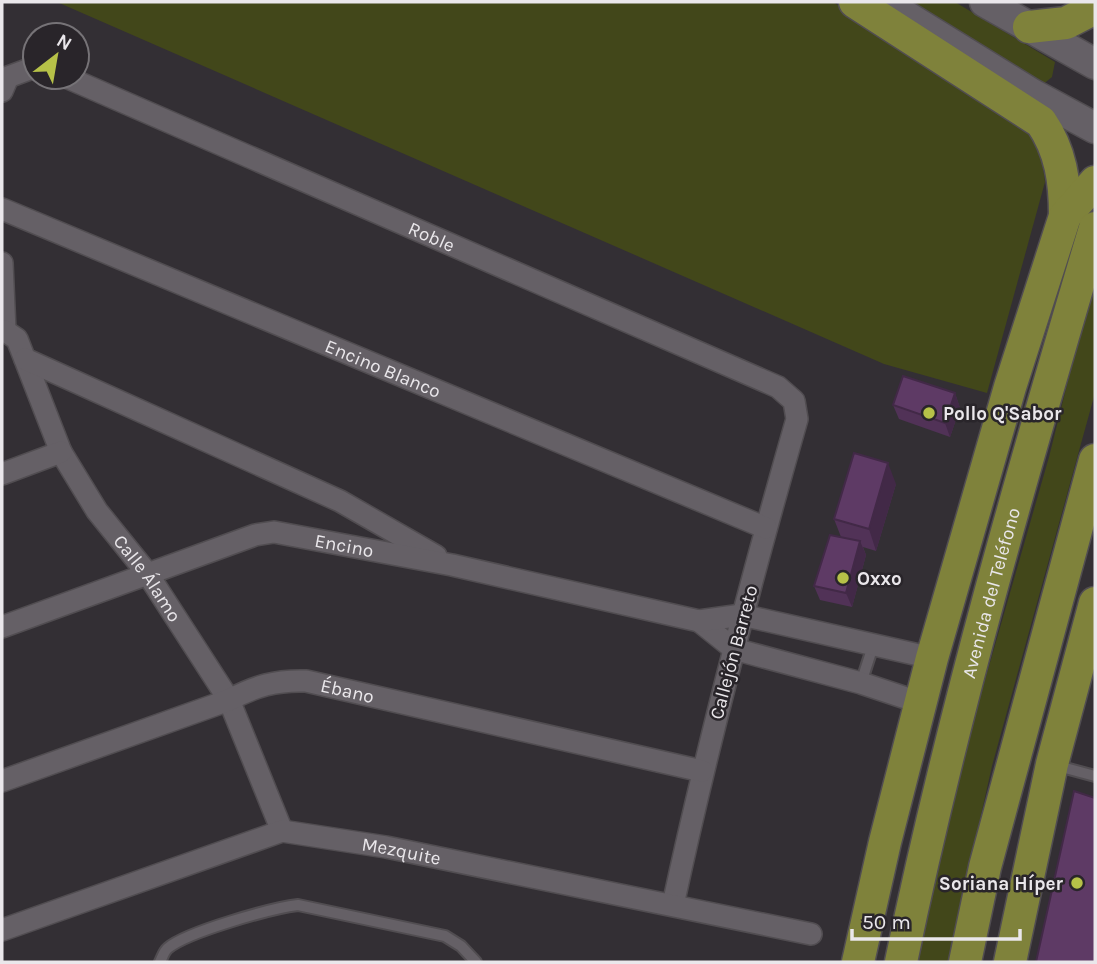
<svg xmlns="http://www.w3.org/2000/svg" width="1097" height="964" font-family="Karla,sans-serif">
	<rect width="100%" height="100%" fill="#332f34"/>
	<g fill="#42471a">
		<polygon points="57,2 833,2 1038,133 1045,182 987,393 884,364"/>
		<polygon points="906,2 955,2 1055,62 1052,77 1041,86"/>
		<polygon points="1095,272 1095,393 992,766 948,962 913,962 958,774 1049,457"/>
	</g>
	<g fill="none" stroke-linecap="round" stroke-linejoin="round">
		<defs>
			<g id="lane">
				<polyline points="861,683 873,646"/>
				<polyline points="1054,765 1095,776"/>
				<path d="M160 962C162 958 164 951 168 948 187 932 272 908 298 905L445 936 461 946 476 962"/>
			</g>
			<g id="street">
				<path id="s1" d="M66 77 778 387 794 401 797 419C751 580 708 742 673 905"/>
				<polyline points="2,91 8,77 35,67"/>
				<path id="s2" d="M2 209 766 528"/>
				<polyline points="2,263 5,331"/>
				<path id="s3" d="M5 331 17 339 61 452 97 511 147 573 229 700 282 831"/>
				<polyline points="25,359 340,501 436,556"/>
				<polyline points="2,474 61,452"/>
				<polyline points="699,621 734,649 861,683 921,703"/>
				<path id="s4" d="M2 627 255 535 274 532 452 565 699 621 742 615 932 658"/>
				<path id="s5" d="M2 781 229 700C256 686 275 680 306 681L702 771"/>
				<path id="s6" d="M2 930 282 831 386 847 811 934"/>
			</g>
			<g id="secondary">
				<polyline points="883,2 1032,94 1095,128"/>
				<polyline points="985,2 1095,64"/>
			</g>
			<g id="primary">
				<path d="M855 2 1041 122C1061 151 1065 182 1065 216"/>
				<polyline points="1029,27 1066,23 1095,8"/>
				<polyline points="858,962 885,842 932,658 1010,387 1065,216 1095,182"/>
				<path id="s7" d="M901 962C952 715 1023 470 1095 228"/>
				<polyline points="965,962 985,867 1095,460"/>
				<polyline points="1010,962 1052,764 1095,603"/>
			</g>
		</defs>
		<use href="#lane" stroke="#514d51" stroke-width="14"/>
		<use href="#street" stroke="#514d51" stroke-width="24"/>
		<use href="#secondary" stroke="#514d51" stroke-width="33"/>
		<use href="#primary" stroke="#514d51" stroke-width="35"/>
		<use href="#lane" stroke="#656066" stroke-width="10"/>
		<use href="#street" stroke="#656066" stroke-width="21"/>
		<use href="#secondary" stroke="#656066" stroke-width="30"/>
		<use href="#primary" stroke="#7f823b" stroke-width="32"/>
	</g>
	<g fill="#513257">
		<polygon points="955,393 960,408 950,437 899,419 893,405"/>
		<polygon points="896,484 876,551 863,547 866,555 852,607 820,600 814,586 841,537 834,519"/>
	</g>
	<g fill="#422947">
		<polygon points="955,393 960,408 950,437 945,423"/>
		<polygon points="888,463 896,484 876,551 869,529"/>
		<polygon points="860,541 866,555 852,607 846,593"/>
	</g>
	<g fill="#5e3a65" stroke="#422947" stroke-width="2">
		<polygon points="903,376 955,393 945,423 893,405"/>
		<polygon points="854,453 888,463 869,529 834,519"/>
		<polygon points="830,535 860,541 846,593 814,586"/>
		<polygon points="1074,791 1095,798 1095,962 1036,962"/>
	</g>
	<g fill="#b6c148" stroke="#29252a" stroke-width="2.5">
		<circle cx="929" cy="413" r="7"/>
		<circle cx="843" cy="578" r="7"/>
		<circle cx="1077" cy="883" r="7"/>
	</g>
	<g text-anchor="middle" stroke-width="5" stroke-linejoin="round" paint-order="stroke">
		<g font-size="19" fill="#eae7eb" stroke="#29252a">
			<text dy="7" stroke="none"><textPath href="#s1" startOffset="399">Roble</textPath></text>
			<text dy="7" stroke="none"><textPath href="#s2" startOffset="413">Encino Blanco</textPath></text>
			<text dy="7" stroke="none"><textPath href="#s4" startOffset="360">Encino</textPath></text>
			<text dy="7" stroke="none"><textPath href="#s3" startOffset="289">Calle Álamo</textPath></text>
			<text dy="7" stroke="none"><textPath href="#s7" startOffset="380">Avenida del Teléfono</textPath></text>
			<text transform="translate(733 652) rotate(-75)" y="7">Callejón Barreto</text>
			<text dy="7" stroke="none"><textPath href="#s5" startOffset="364">Ébano</textPath></text>
			<text dy="7" stroke="none"><textPath href="#s6" startOffset="418">Mezquite</textPath></text>
		</g>
		<g font-size="19" font-weight="bold" fill="#eae7eb" stroke="#29252a" text-anchor="start">
			<text x="943" y="420">Pollo Q'Sabor</text>
			<text x="857" y="585">Oxxo</text>
			<text x="1063" y="890" text-anchor="end">Soriana Híper</text>
		</g>
	</g>
	<rect width="1097" height="964" fill="none" stroke="#eae7eb" stroke-width="7"/>
	<g transform="translate(56 56) rotate(31)"><circle r="33" fill="#29252a" stroke="#767377" stroke-width="2"/>
	<path d="M0-5L12 26L0 18L-12 26Z" fill="#b6c148"/>
	<text y="-10" font-size="19" font-weight="bold" text-anchor="middle" fill="#eae7eb">N</text>
	</g>
	<path d="M852 929v10h168v-10" fill="none" stroke="#eae7eb" stroke-width="3.5"/>
	<text x="862" y="929" font-size="21" fill="#eae7eb" stroke="#29252a" stroke-width="5" paint-order="stroke">50 m</text>
</svg>
